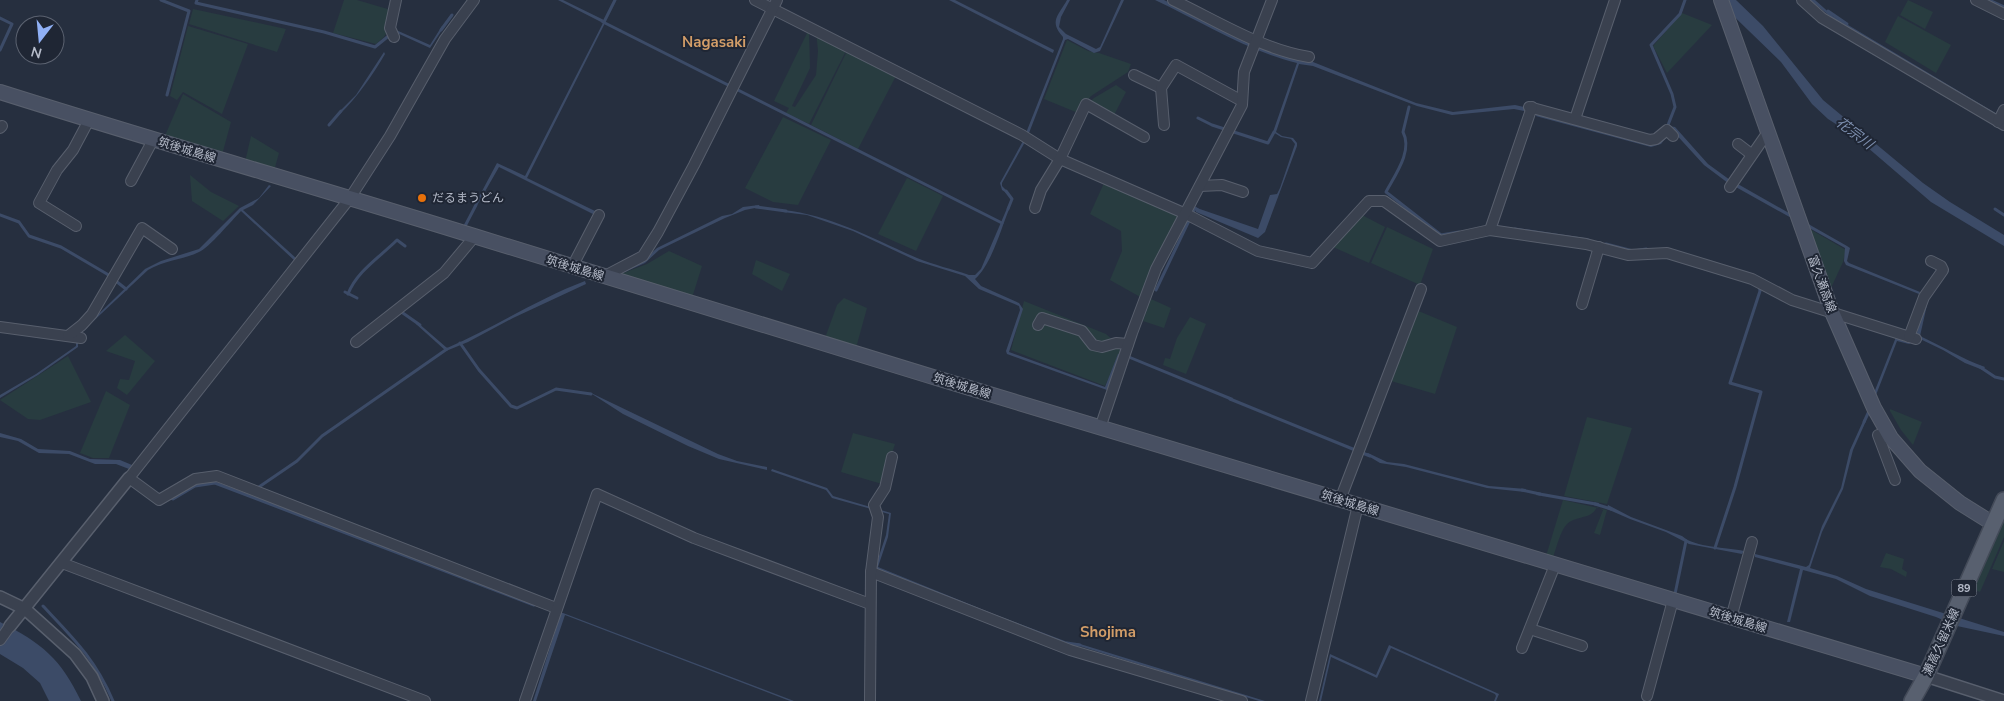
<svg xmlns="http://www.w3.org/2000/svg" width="2004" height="701" font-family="'Nunito Sans','Noto Sans JP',sans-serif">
	<rect width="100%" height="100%" fill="#262f3f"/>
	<g fill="#283c40">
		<polygon points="344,0 357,0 391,10 387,32 384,37 376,44 333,33"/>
		<polygon points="1908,0 1933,12 1925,29 1900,15"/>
		<polygon points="193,9 286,29 277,52 189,24"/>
		<polygon points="1682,13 1712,25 1667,73 1653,46"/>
		<polygon points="1898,16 1951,45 1936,73 1885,42"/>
		<polygon points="188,26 248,44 222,114 183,92 177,100 170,96"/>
		<polygon points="809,29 810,68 792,106 795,107 816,75 818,51 816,32 847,49 809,124 786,113 789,108 774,101"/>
		<polygon points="1067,40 1088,51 1099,53 1131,64 1128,72 1091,96 1078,113 1044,99"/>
		<polygon points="848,49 897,74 858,149 811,125"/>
		<polygon points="1116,85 1126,92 1113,117 1089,103 1094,98"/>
		<polygon points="183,94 231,122 222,155 164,138"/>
		<polygon points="783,117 831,140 798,205 773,202 745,188"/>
		<polygon points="251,136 279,153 274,171 245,162"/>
		<polygon points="190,175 211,192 239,206 223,221 192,201"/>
		<polygon points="907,178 943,196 916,251 878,234"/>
		<polygon points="1104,183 1180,217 1142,298 1110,280 1122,251 1121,231 1090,214"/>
		<polygon points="1362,215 1385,227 1369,263 1333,247"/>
		<polygon points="1387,227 1433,249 1420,285 1371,263"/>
		<polygon points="1808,228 1846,250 1843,262 1831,288"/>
		<polygon points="669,251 702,266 692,298 618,275 647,264"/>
		<polygon points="756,260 790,274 782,291 752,274"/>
		<polygon points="844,298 867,308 856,348 825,338 837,305"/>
		<polygon points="1151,299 1171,308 1164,328 1143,321"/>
		<polygon points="1024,301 1106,334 1122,348 1105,386 1011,350"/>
		<polygon points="1416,310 1457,327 1435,394 1391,381"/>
		<polygon points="1190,317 1206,324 1186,374 1163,365 1165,358 1170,359 1177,338"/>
		<polygon points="125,335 155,361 127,395 117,388 120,379 129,380 135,361 106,351"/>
		<polygon points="68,356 91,402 40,420 28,419 0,400"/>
		<polygon points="106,391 130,405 109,458 93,458 80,453"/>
		<polygon points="1890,409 1922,422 1913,445 1901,430 1890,411"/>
		<polygon points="1587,417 1632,428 1607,504 1564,496"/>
		<polygon points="853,433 895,444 882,484 841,472"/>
		<path d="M1563 500 1607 510 1600 535 1594 533 1603 510 1597 507C1591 520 1577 515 1567 524 1560 531 1557 547 1553 557L1546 556Z"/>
		<polygon points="2004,522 2004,537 1980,592 1972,589"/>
		<polygon points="2004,541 2004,572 1992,569"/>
		<polygon points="1886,553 1904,559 1902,569 1907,572 1906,577 1891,569 1880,567"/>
	</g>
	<g fill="#3c4b67">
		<polygon points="558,0 563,0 606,21 527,178 595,211 593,214 499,167 475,209 473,208 497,163 525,176 603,23"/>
		<polygon points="949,0 955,0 1054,50 1053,53"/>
		<path d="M1067 0H1070L1061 17 1059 27 1066 34 1096 49 1100 47 1121 0H1124L1100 51 1094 53 1068 39 1065 40 1029 133H1026L1063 39V37C1049 21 1058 16 1067 0Z"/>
		<path d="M1155 0H1164L1251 43 1299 60H1308L1416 103 1453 112 1515 105 1524 107V111L1514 109 1452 115 1417 106 1313 66 1299 64 1276 132 1282 136 1293 138 1297 143V146L1265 232 1258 238 1196 212 1194 207 1258 229 1270 195 1277 194 1280 188 1295 144 1291 139 1281 137 1273 132 1297 63C1247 51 1202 22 1155 0Z"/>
		<polygon points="1717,0 1736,0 1763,26 1823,100 1923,183 1950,202 2004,235 2004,246 1931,202 1853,135 1828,119 1812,104 1781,62"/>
		<polygon points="1810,0 1815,0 1833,16 1997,114 1996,116 1831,17"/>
		<polygon points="442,26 444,27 430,48 395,32 396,30 430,45"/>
		<path d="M384 52 385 54C372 76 358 96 340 114L338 113 356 95Z"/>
		<polygon points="1537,112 1662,139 1669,126 1675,127 1708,164 1730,180 1728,183 1704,165 1672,130 1661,144 1651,147 1543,118 1536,116"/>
		<polygon points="1023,141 1025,142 1002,183 1002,186 1009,193 1008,194 1002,190 1000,183"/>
		<polygon points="1736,183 1847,246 1850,248 1847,261 1849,263 1920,292 1919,294 1846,265 1844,261 1845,248 1734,186"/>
		<path d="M269 185 271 186 253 205 243 210 297 259 295 261 241 211C232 220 209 248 199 252 183 260 165 260 148 270L86 328 79 333 145 269 161 261 199 249 240 208 259 198Z"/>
		<polygon points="759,205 760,207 745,210 725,218 659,250 645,263 618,275 616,273 642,262 657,248 722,216 732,214 743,207"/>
		<path d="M1008 206 1010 207C1001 228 992 264 975 279L981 286 1019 303 1023 309 1009 352 1105 387 1118 354H1120L1107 390 1007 354 1006 351 1020 310 1019 306 979 289 965 276 917 261 853 231 807 215 783 212V210C831 215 873 239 917 258 934 265 952 269 969 275H975L981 269Z"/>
		<path d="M585 281 586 284 513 318 468 342 446 351 416 324 417 322 447 348C494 328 537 299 585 281Z"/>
		<path d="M1929 296 1920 336C1942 346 1962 359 1985 367L1983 370 1965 363 1943 350 1916 337 1925 298Z"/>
		<polygon points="1896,337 1909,340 1911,343 1909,344 1897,341 1876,395 1870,403"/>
		<polygon points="76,340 78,341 78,347 38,375 0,398 0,395 36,374 76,346"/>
		<polygon points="1130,356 1233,398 1232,401 1130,359"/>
		<polygon points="589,392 718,454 737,461 767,467 767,470 719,459 688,446 623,414"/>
		<polygon points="1864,419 1866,421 1853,450 1843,489 1822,532 1810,568 1837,576 1866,589 2004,632 2004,636 1957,626 1936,617 1870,596 1836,579 1803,570 1790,622 1787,622 1800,569 1755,557 1755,554 1806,567 1809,565 1822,526 1841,488 1850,450"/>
		<polygon points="0,433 21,439 38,449 70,451 90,459 120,460 132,465 129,469 116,464 95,464 69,454 39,453 18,441 0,437"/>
		<polygon points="1368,453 1387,462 1404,464 1489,486 1526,489 1525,492 1487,488 1406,467 1380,463 1365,454"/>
		<polygon points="772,469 827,488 833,496 891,513 888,537 878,567 996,615 1070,643 1070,645 877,569 875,568 886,535 889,514 832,498 826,490 771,471"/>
		<polygon points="1537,492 1599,503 1598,506 1536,495"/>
		<path d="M1608 505 1631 517 1682 536C1695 548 1727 547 1744 551L1742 554 1689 544 1666 532 1630 519 1607 509Z"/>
		<polygon points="561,613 563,613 794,701 790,701 565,615 536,701 533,701"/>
		<path d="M0 622C42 643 61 659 81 701H49L40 683 23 668 0 654Z"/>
		<polygon points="1077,643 1265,701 1259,701 1076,645"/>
		<polygon points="1389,645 1499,694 1496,701 1494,701 1496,696 1495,694 1391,648 1377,678 1331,657 1321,701 1319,701 1330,654 1376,675"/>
	</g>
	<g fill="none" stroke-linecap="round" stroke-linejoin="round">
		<g stroke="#3c4b67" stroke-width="3">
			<polyline points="161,0 189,11 167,95"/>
			<polyline points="197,0 196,3 324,32 375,47 391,34"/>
			<polyline points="1989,0 2004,7"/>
			<polyline points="1828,11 1847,24"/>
			<polyline points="0,18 12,24 0,50"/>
			<polyline points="603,22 1002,223"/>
			<polyline points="604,22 615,0"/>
			<polyline points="441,30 452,15"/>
			<path d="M1409 107 1403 132C1413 151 1395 175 1386 192L1441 235 1459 232"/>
			<polyline points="1198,118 1212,125 1268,143 1274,132"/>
			<polyline points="329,125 341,111"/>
			<polyline points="1670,127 1668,125 1675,107 1672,94 1651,45 1680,14 1685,0"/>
			<polyline points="1006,191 1012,199 1008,209"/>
			<polyline points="756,207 786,211"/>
			<polyline points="1995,209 2004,215"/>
			<polyline points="0,215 19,222 29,236 61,247 107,274 126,289"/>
			<polyline points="464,228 476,205"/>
			<polyline points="1515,229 1588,240"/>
			<polyline points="1606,244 1633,251 1646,249 1651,251"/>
			<polyline points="1156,290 1195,208 1198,210"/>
			<polyline points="345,292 357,298"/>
			<path d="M348 294C357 271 380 257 397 240L405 246"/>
			<polyline points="400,311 420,325"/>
			<polyline points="460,343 479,370 511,406 517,408 556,389 591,394"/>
			<polyline points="1980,367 1995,377 2004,379"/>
			<polyline points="1230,399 1370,456"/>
			<polyline points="1864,422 1870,409"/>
			<polyline points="256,489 297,461 322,436 447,349"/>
			<polyline points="1522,490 1540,494"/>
			<polyline points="169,497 173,499 195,486 215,483 534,605"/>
			<polyline points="1595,504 1611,509"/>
			<polyline points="1715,548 1735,487 1761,392 1730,383 1760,291 1759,286"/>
			<polyline points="1675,594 1686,541"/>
			<path d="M43 606C74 639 95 659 113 701"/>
			<polyline points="1067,643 1080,645"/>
		</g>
		<defs>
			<g id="minor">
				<polyline points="474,0 445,39 390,136 350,198 129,478 159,500 195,479 217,476 556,608"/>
				<polyline points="755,0 1022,135 1060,159 1186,214 1258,251 1312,263 1369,201 1384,201 1440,241 1490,230 1586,244 1628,255 1667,253 1752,279 1792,300 1916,339"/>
				<path d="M1173 0C1217 21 1261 49 1309 57"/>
				<polyline points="1802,0 1822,18 2004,125"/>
				<polyline points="1976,0 2004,14"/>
				<polyline points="394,37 390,28 396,0"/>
				<polyline points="1134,75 1161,88"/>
				<polyline points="1529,107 1650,140 1656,139 1667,130 1673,136"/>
				<polyline points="1575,119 1615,0"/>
				<polyline points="1998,122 2004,110"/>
				<polyline points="1164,125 1161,88 1176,65 1242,101"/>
				<polyline points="0,128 2,126"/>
				<polyline points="1738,144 1751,154"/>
				<polyline points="131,181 153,140"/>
				<polyline points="1200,186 1222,185 1243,192"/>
				<polyline points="1730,187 1768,132"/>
				<polyline points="1035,208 1041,190 1060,159 1086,104 1144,137"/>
				<polyline points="76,226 39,203 57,170 73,150 89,120"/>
				<polyline points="1490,230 1532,107"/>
				<polyline points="572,267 599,215"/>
				<polyline points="603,277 643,256 658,232 694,165 777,0"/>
				<polyline points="1582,304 1599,247"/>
				<polyline points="1038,325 1042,318 1082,331 1093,345 1102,347 1116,343 1128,344"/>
				<polyline points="0,327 81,338"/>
				<polyline points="68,336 82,325 92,314 142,228 172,249"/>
				<polyline points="1909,337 1924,297 1943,270 1941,266 1931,261"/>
				<polyline points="356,342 444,273 475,236"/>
				<polyline points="1100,428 1132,333 1156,269 1242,105 1244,72 1272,0"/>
				<polyline points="1878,435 1895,480"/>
				<polyline points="1340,500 1421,289"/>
				<polyline points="62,563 425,701"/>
				<polyline points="871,572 1070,650 1242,701"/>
				<polyline points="1731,618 1752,542"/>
				<polyline points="1530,629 1582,646"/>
				<polyline points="0,640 10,626"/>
				<polyline points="1522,648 1555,565"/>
				<polyline points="1647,696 1673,600"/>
				<polyline points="525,701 597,494 694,538 870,604"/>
				<polyline points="870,701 871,572 878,517 874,505 885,488 892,457"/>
				<polyline points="1311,701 1358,505"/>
			</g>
			<g id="tertiary">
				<polyline points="0,597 25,609 75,654 92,677 103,701"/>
				<polyline points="10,626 129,478"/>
				<polyline points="1926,676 2004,701"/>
			</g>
			<g id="secondary">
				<polyline points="1721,0 1832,312 1874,408 1891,438 1920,471 1960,503 1992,523"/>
				<path d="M0 92C158 142 316 187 474 236 957 386 1442 531 1926 676"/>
			</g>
			<polyline id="primary" points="1912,701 1926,676 2004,500"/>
		</defs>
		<use href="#minor" stroke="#585f6d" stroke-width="12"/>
		<use href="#tertiary" stroke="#585f6d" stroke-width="14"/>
		<use href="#secondary" stroke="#585f6d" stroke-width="16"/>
		<use href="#primary" stroke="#434a58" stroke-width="18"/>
		<use href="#minor" stroke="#3a414f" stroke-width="10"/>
		<use href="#tertiary" stroke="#3a414f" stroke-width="11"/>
		<use href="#secondary" stroke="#485062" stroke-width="14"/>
		<use href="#primary" stroke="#58606f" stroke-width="15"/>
	</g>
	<circle fill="#e8710a" stroke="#1f2634" stroke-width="2" cx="422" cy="198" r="5"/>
	<g text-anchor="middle" stroke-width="4" stroke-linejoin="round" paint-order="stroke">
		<rect fill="#1f2634" stroke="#898f9d" stroke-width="1" x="1951.5" y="579.5" width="25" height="17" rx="4"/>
		<g font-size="11" font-weight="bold" fill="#b6bcca">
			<text x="1964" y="592">89</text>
		</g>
		<g font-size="12" fill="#b6bcca" stroke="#1f2634">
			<text transform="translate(187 150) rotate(17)" y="4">筑後城島線</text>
			<text transform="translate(575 268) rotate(17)" y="4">筑後城島線</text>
			<text transform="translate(1822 284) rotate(70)" y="4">富久瀬高線</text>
			<text transform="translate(962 386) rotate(17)" y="4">筑後城島線</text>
			<text transform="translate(1350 503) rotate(17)" y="4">筑後城島線</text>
			<text transform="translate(1738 620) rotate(17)" y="4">筑後城島線</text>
			<text transform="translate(1941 642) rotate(-66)" y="4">瀬高久留米線</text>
		</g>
		<g font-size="12" fill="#b6bcca" stroke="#1f2634" text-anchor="start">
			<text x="432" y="202">だるまうどん</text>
		</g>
		<g font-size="14" font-style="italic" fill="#7e90b0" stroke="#1f2634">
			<text transform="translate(1855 133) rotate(37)" y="5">花宗川</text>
		</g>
		<g font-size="15" font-weight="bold" fill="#d29d68" stroke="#1f2634">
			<text x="714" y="47">Nagasaki</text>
			<text x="1108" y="637">Shojima</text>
		</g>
	</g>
	<g transform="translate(40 40) rotate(196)"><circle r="24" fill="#1f2634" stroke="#5b6270"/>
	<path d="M0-4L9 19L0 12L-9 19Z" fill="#90b0f5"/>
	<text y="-8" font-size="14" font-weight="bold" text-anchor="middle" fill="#b6bcca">N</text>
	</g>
</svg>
